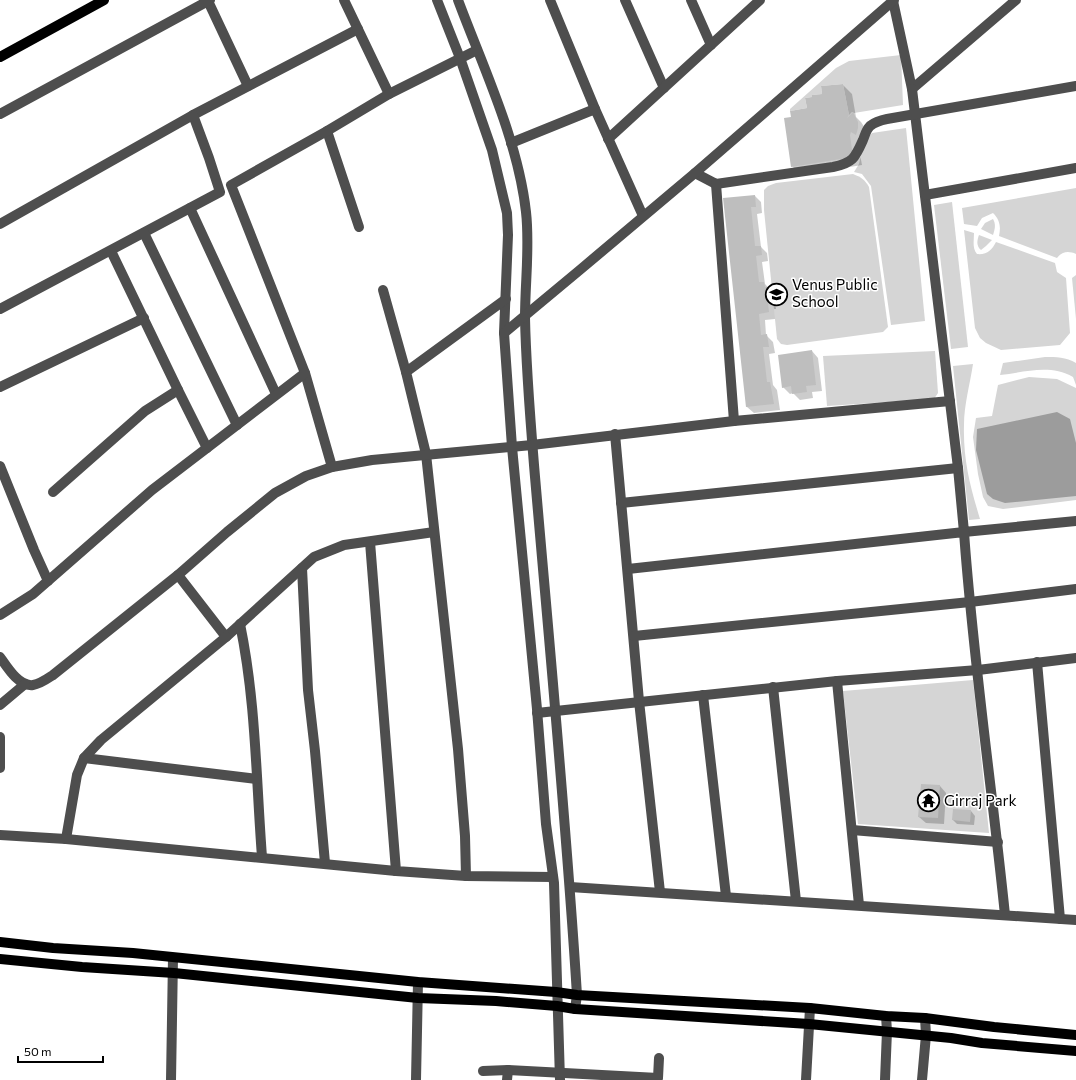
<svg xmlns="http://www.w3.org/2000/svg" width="1076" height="1080" font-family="Commissioner,sans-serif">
	<rect width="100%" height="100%" fill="#fff"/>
	<g fill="#d5d5d5">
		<polygon points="901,55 903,105 854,113 852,112 849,115 843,84 821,86 822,94 812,95 812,97 805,98 807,108 790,111 790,109 836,68 849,61"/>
		<polygon points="906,128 925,321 891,325 871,186 862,174 854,172 859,164 864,142 872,133"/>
		<path d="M853 174C861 177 865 180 869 187L888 327 883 332 787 345 781 344 777 339 764 210V190L768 186 776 183Z"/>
		<path d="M1076 188V254C1069 251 1062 251 1057 258L999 236C1001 227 1000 220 993 213L982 218 977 226 964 224 962 208Z"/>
		<polygon points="952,202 968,347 951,349 934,205"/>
		<path d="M993 219C996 224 995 229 993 235L981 229 985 223Z"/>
		<path d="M964 230 974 233C974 240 972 248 977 254 987 255 992 250 996 242L1055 263 1057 272 1066 278 1070 333 1060 345 1001 350 986 343 980 338 975 328Z"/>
		<path d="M979 235 992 240 986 246 981 250C976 246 977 240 979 235Z"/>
		<polygon points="1076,275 1076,319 1072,278"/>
		<polygon points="935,351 938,393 934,399 827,406 823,356"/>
		<path d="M1045 357C1056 357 1066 357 1076 363V385L1073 377C1050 364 1026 372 1000 375L1003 363Z"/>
		<path d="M973 364C970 384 964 405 964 425 963 459 970 486 980 519L969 520 953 366Z"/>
		<polygon points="1029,377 1057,379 1076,388 1076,500 1003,509 988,506 983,497 978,474 973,437 976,418 992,416 998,385"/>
		<polygon points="973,680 989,833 858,824 843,691"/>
	</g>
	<polygon fill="#9c9c9c" points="1057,412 1070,419 1076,443 1076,496 1005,503 993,499 987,494 976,450 977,429"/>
	<g fill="#0003">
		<polygon points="843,85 852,94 856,117 861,122 867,131 858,144 862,165 801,175 792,166 792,118 808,109 823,95"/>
		<polygon points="755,196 761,202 762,213 757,214 761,247 767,253 768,261 762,262 765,284 774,294 776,309 774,309 775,319 765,320 766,335 773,342 775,353 769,354 773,385 777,390 780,410 754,413 747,407 724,199"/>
		<polygon points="812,351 818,358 822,391 812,392 813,398 800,400 793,393 790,394 783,387"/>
		<polygon points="940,786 946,793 944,824 926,823 919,817"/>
		<polygon points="971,811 975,816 974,825 957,824 953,820"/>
	</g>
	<g fill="#bebebe">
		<polygon points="843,84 849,115 847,118 853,112 858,122 858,128 856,135 851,132 850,135 853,157 791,167 784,118 791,117 790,111 807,108 805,98 812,97 812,95 822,94 821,86"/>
		<polygon points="755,195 756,207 751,207 755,246 761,246 762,255 756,256 759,282 764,282 765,287 768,287 770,302 768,303 769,312 759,314 761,335 767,334 769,347 763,347 767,382 770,382 774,404 746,407 723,198"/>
		<polygon points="812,350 816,385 806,386 807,392 792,394 791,386 782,388 778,355"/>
		<polygon points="921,784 940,785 938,818 918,817"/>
		<polygon points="953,809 971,810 970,822 952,820"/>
	</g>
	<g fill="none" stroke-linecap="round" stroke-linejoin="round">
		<g stroke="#4e4e4e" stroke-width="10">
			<polyline points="210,0 208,1 248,86"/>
			<polyline points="344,0 389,94"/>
			<polyline points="437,0 460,58 492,150 507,213 508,235 504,333 512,447 537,709 546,824 554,883 560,1080"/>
			<path d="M458 0C483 67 518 140 526 212 530 247 525 282 525 318 526 367 530 416 534 465 549 641 566 818 577 995L575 1009"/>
			<polyline points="550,0 595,109"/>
			<polyline points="625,0 664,88"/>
			<polyline points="691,0 711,45"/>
			<polyline points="893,1 912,89 1016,0"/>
			<polyline points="912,89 958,468 964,532 1076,521"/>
			<polyline points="0,114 208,1"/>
			<polyline points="193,115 358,29"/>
			<polyline points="327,131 359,227"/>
			<polyline points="608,139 760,0"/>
			<polyline points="511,143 595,109 643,216"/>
			<path d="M695 173 716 184 833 167C853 163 855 158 863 140 865 135 866 130 870 126 875 122 882 120 887 119L1076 86"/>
			<polyline points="716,184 734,421"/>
			<polyline points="925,195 1076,168"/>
			<polyline points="190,208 276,394"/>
			<polyline points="0,224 193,115 209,158 220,192 0,309"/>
			<polyline points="144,233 237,425"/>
			<polyline points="111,251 178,390"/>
			<polyline points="383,290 406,372"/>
			<polyline points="506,299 406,372 426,454 458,749 465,836 466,876 553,877"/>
			<polyline points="504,333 581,269 695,173 894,0"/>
			<polyline points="0,387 144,318"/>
			<polyline points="615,434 639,701 660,892"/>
			<polyline points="0,466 34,550 48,581"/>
			<polyline points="332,467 305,373 231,185 327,131 389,94 477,50"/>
			<polyline points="53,492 145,411 178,390 207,448"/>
			<polyline points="621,503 958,468"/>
			<polyline points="370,542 396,871 466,876"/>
			<polyline points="302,568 308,690 315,751 325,863"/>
			<path d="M628 569 964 532C973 660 992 787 1005 915"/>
			<polyline points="178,575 226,637 314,557 344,545 434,532"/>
			<polyline points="0,615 33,594 152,490 305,373"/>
			<path d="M240 624C256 701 256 779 262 857"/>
			<polyline points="634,636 970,602 1076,589"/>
			<path d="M0 657C7 667 19 687 33 685 40 684 47 679 53 675L178 575 227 532 275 493 306 476 332 467 372 460 532 445 734 421 950 401"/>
			<polyline points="1037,662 1060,919"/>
			<polyline points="837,681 859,905"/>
			<polyline points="773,687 796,901"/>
			<polyline points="703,695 726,896"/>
			<polyline points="0,705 25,684"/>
			<polyline points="537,713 837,681 978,670 1076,658"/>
			<polyline points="0,737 0,768"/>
			<polyline points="84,758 257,779"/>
			<polyline points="852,830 998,842"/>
			<polyline points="0,835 66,839 77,775 84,758 101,740 226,637"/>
			<polyline points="66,839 396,871"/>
			<polyline points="570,887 1076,920"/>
			<polyline points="483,1071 508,1070 658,1078 659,1058"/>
			<polyline points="171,1080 173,958"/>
			<polyline points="416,1080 418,982"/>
			<polyline points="507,1080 508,1070"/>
			<polyline points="806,1080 810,1008"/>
			<polyline points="885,1080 887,1031 886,1016"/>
			<polyline points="922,1080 926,1035 925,1018"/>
		</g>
		<g stroke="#000" stroke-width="10">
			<polyline points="0,57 104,0"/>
			<polyline points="0,942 53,948 133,953 418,982 556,992 577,995 810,1008 886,1016 925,1018 994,1027 1076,1035"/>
			<polyline points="0,959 82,967 174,973 418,998 496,1001 557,1006 575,1009 809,1024 951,1038 982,1043 1076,1051"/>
		</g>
	</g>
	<defs>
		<symbol id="school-ring" viewBox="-11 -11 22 22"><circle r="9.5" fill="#fff" stroke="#000" stroke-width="1.5"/><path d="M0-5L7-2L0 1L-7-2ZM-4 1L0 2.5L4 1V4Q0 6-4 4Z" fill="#000"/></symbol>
		<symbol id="temple-ring" viewBox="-11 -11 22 22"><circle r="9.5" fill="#fff" stroke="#000" stroke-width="1.5"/><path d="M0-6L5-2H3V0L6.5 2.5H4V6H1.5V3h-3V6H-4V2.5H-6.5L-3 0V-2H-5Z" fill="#000"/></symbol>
	</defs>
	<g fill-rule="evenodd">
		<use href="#school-ring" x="764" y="282" width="25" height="25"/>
		<use href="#temple-ring" x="916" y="788" width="25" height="25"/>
	</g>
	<g text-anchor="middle" stroke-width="3" stroke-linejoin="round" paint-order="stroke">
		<g font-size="15" fill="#000" stroke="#fff" text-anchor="start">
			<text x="792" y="290">Venus Public<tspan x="792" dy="17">School</tspan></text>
			<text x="944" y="806">Girraj Park</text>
		</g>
	</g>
	<path d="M18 1056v6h85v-6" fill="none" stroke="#000000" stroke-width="2"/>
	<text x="24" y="1056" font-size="12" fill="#000000" stroke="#ffffff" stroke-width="3" paint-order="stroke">50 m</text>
</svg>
